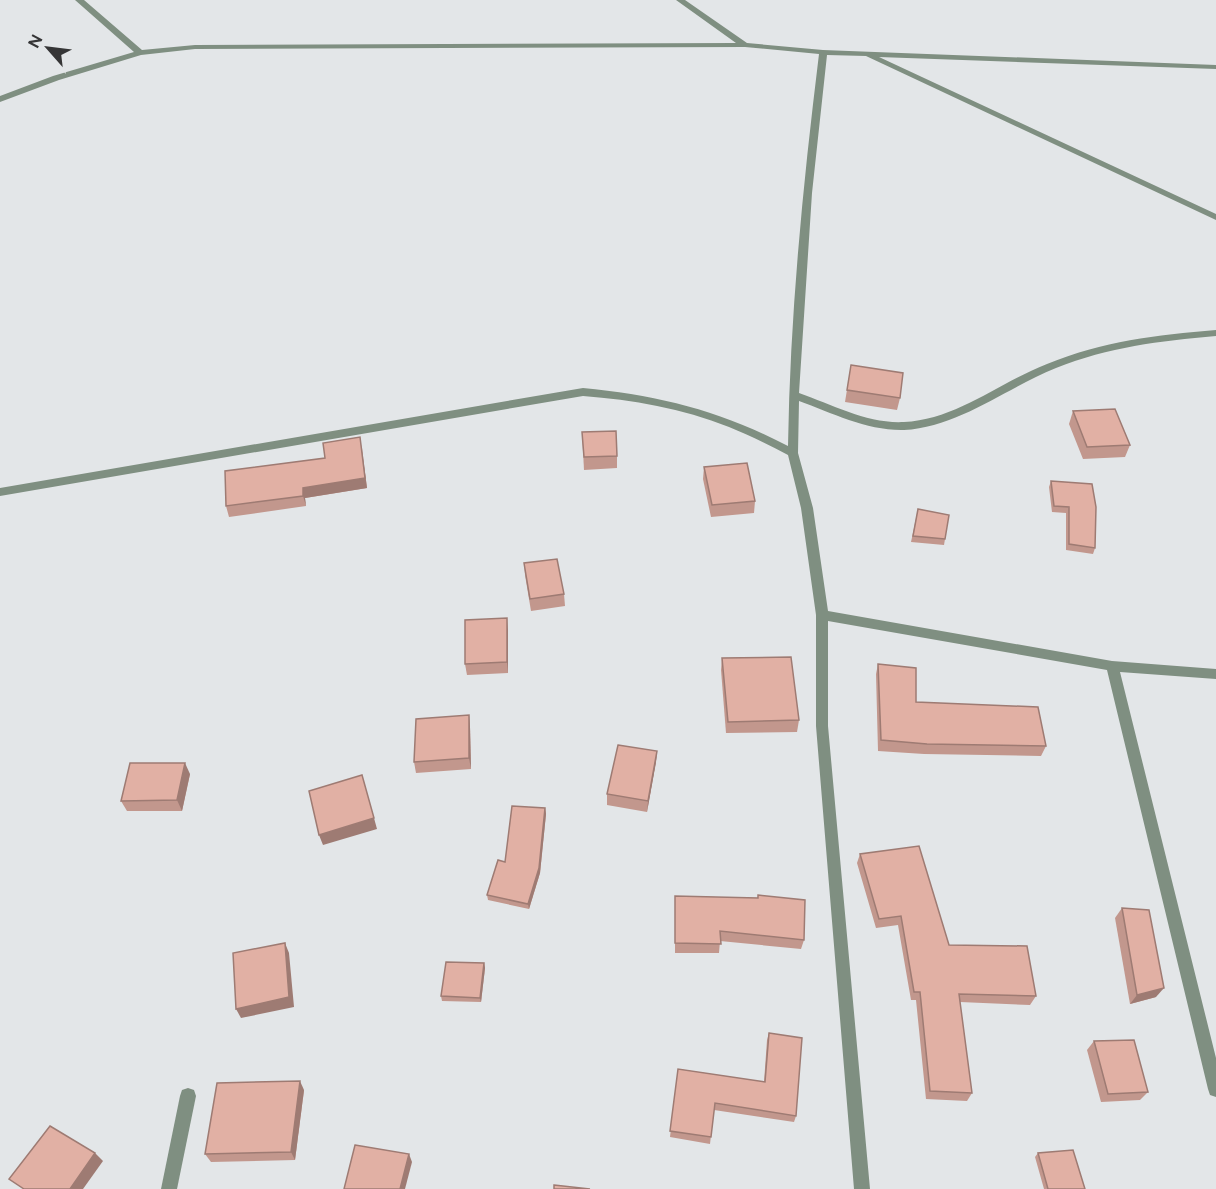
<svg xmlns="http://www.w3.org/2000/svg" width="1216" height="1189" font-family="Figtree,sans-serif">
	<rect width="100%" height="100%" fill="#e3e6e8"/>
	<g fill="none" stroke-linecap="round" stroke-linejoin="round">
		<g fill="#7f8f81" fill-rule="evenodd">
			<path d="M75 0H84L142 50 195 45 736 43 676 0H685L747 43 823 50 1216 65V69L879 57 1216 214V220L866 56 827 55 812 193 799 393C833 405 868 424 904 422 956 420 1000 382 1047 364 1103 341 1156 335 1216 330V336C1159 341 1109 347 1056 368 1006 388 959 427 904 430 868 431 832 413 799 401L798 453 813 508 828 611 1112 661 1216 669V679L1120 672 1216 1058V1097L1210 1095 1208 1089 1107 670 828 621V726L870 1189H854L816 726V615L801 508 788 455C769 445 749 435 729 427 682 408 633 400 583 396L0 496V488L583 388C658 395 721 411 788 446 790 315 803 184 819 54L745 47 195 49 141 55 59 80 0 102V96L53 76 134 52Z"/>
			<polygon points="188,1088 194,1090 196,1096 177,1189 161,1189 180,1096 182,1090"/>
		</g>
	</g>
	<g fill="#c2978d">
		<polygon points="851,365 900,398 897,410 845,402"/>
		<polygon points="1073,411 1130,445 1125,457 1083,459 1069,424"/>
		<polygon points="582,432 617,456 617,468 584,470"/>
		<polygon points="362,448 367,488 305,498 306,506 229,517 226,506 325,458"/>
		<polygon points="704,467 755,501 754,513 711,517 703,479"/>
		<polygon points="1051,481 1095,548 1093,554 1066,550 1066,513 1052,512 1049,487"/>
		<polygon points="918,509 945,539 944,545 911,542"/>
		<polygon points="524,563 564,594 565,606 531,611 525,575"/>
		<polygon points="508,630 508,673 467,675 465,664"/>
		<polygon points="722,658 799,720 797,732 726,733 721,670"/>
		<polygon points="878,664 916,702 1046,746 1041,756 924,754 878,751 876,674"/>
		<polygon points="469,715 470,727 471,769 416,773 414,762"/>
		<polygon points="657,751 656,762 647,812 607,805 607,794"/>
		<polygon points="190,774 182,811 127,811 121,801"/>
		<polygon points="545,808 546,814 540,873 529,909 488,900 487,895 505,862"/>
		<polygon points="860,854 949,945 1036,996 1030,1005 960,1002 972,1093 967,1101 926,1099 916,1000 911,1000 898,925 876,928 857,863"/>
		<polygon points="675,896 757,898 804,940 801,949 720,941 719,953 675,953"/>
		<polygon points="1122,908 1156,997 1130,1004 1115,918"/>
		<polygon points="484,963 485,968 481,1002 442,1001 441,996"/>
		<polygon points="769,1033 796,1116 794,1122 714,1110 710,1144 670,1137 678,1069 764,1082 767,1040"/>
		<polygon points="1094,1041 1148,1092 1140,1100 1101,1102 1087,1050"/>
		<polygon points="304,1090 295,1160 211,1162 205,1154"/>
		<polygon points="1038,1153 1085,1189 1044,1189 1035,1157"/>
	</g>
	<g fill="#9e7b73">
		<polygon points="360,437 367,488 305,498 306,506 303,496 303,488"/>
		<polygon points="507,618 508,630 508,673 507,662"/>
		<polygon points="469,715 470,727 471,769 469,758"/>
		<polygon points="657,751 656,762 647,812 648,801"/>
		<polygon points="185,763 190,774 182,811 177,800"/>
		<polygon points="545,808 546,814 540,873 529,909 528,904"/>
		<polygon points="374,818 377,829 323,845 319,835"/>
		<polygon points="285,943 289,953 294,1007 241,1018 236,1009"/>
		<polygon points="484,963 485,968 481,1002 480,998"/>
		<polygon points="1164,988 1156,997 1130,1004 1137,995"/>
		<polygon points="300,1081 304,1090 295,1160 291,1152"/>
		<polygon points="95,1153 103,1161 83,1189 70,1189"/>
		<polygon points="409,1154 412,1162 405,1189 400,1189"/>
	</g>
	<g fill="#e1b0a4" stroke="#9e7b73" stroke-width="1.5">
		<polygon points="851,365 903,373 900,398 847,390"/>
		<polygon points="1115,409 1130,445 1087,447 1073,411"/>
		<polygon points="616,431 617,456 584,457 582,432"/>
		<polygon points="360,437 365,478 303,488 303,496 226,506 225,471 325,458 323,443"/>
		<polygon points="747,463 755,501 712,505 704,467"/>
		<polygon points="1051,481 1092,484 1096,507 1095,548 1069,544 1069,507 1054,506"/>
		<polygon points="918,509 949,515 945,539 913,536"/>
		<polygon points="557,559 564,594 530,599 524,563"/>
		<polygon points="507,618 507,662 465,664 465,620"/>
		<polygon points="791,657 799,720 728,722 722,658"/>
		<polygon points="878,664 916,668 916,702 1038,707 1046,746 927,744 881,740"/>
		<polygon points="469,715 469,758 414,762 416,719"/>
		<polygon points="618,745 657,751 648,801 607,794"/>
		<polygon points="130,763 185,763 177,800 121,801"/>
		<polygon points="362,775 374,818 319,835 309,791"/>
		<polygon points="512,806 545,808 539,868 528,904 487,895 498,860 505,862"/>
		<polygon points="919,846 949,945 1027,946 1036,996 959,994 972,1093 930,1091 920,992 914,992 901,916 879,919 860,854"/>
		<polygon points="758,895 805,900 804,940 720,931 721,944 675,943 675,896 758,898"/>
		<polygon points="1122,908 1149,910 1164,988 1137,995"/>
		<polygon points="285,943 289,997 236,1009 233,953"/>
		<polygon points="446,962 484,963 480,998 441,996"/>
		<polygon points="769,1033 802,1038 796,1116 715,1103 711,1137 670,1131 678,1069 765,1082"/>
		<polygon points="1134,1040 1148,1092 1108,1094 1094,1041"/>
		<polygon points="300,1081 291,1152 205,1154 217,1083"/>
		<polygon points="50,1126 95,1153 70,1189 24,1189 9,1179"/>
		<polygon points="355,1145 409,1154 400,1189 344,1189"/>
		<polygon points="1073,1150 1085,1189 1048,1189 1038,1153"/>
		<polygon points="554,1185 590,1189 554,1189"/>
	</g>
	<g transform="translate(48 48) rotate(298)" stroke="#e3e6e8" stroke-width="4.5" paint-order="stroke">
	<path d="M0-4.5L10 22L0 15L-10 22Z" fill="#353536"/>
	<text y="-9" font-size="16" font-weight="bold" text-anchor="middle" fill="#353536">N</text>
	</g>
</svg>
